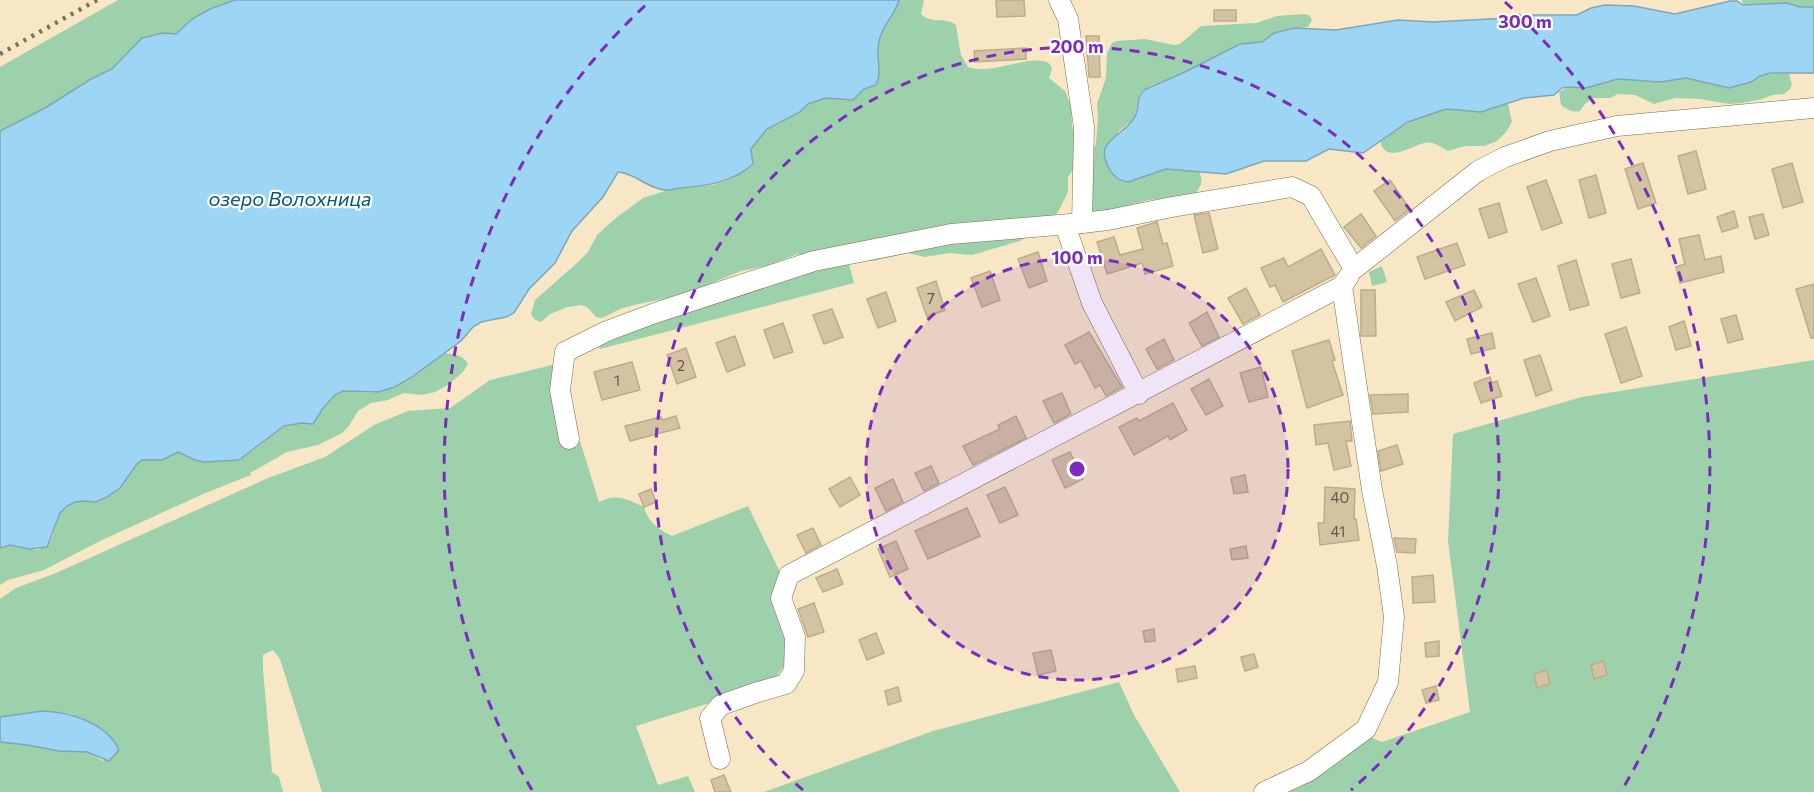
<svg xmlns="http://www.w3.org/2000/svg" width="1814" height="792" font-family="Commissioner,sans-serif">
	<rect width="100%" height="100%" fill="#f8e7c5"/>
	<g fill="#9cd1ab">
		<polygon points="118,0 235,0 210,9 192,19 176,34 163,33 142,38 112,69 91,79 45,108 0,131 0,67"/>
		<path d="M898 0H924L921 14C932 25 945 16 956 25L961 55 968 67C993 76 1032 52 1050 64L1052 69 1049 78 1065 91 1071 106 1072 125 1074 135V168L1068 177V192L1058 212 1048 222 1020 241 972 255 949 253 925 257 908 253 873 261 806 257 798 254 766 266 741 271 683 295 638 304 620 309 602 318 596 317 587 307 581 305 568 307 550 314 541 322 535 320 531 314 535 300 577 263 588 252 597 235 617 217 643 198 671 189 713 185 731 179 753 165 751 149 767 129 800 112 808 104 825 98 853 100 864 89 876 85C883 72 875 57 878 43 881 27 894 15 898 0Z"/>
		<polygon points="1742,0 1814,0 1814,7 1800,7 1787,3 1743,5"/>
		<path d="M1304 14 1309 15 1312 20 1308 27 1294 28 1274 33 1262 42 1240 44 1185 72 1152 85 1140 93 1134 118 1118 132 1145 176 1166 169 1199 171C1204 184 1201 185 1194 196L1149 200 1093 214 1090 211 1091 190 1093 180V149L1096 144 1098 119 1097 104 1106 78 1107 53 1112 43 1117 41 1145 39 1174 45 1180 44 1201 26 1256 23 1277 16Z"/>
		<path d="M1777 73 1789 74 1792 85 1790 89 1784 94 1772 95 1763 99 1742 103 1729 104 1700 99 1675 98 1654 104 1635 95 1618 94 1610 98H1593L1585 104 1580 111C1573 113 1566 109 1561 105L1559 92 1569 87 1586 88 1601 82 1628 79 1660 82 1686 78 1730 88 1751 82 1760 76Z"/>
		<path d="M1508 103 1512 122 1506 132 1497 141 1484 146H1465L1448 151C1441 147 1433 141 1425 143 1412 145 1385 166 1380 140L1413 120 1440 111 1447 109 1481 112Z"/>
		<polygon points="848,260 854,283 600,349 598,342 801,273"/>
		<polygon points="1382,266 1387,282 1372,286 1369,272"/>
		<path d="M443 353C453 354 463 354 468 364L463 372 448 385 435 392 422 395 404 393 388 400 371 403 358 411 349 426 342 433 318 445 287 452 250 473 251 475 203 494 100 541 44 570 8 580 0 585V548L10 545 38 550 51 540 60 513 67 506 75 502 85 501 96 502 105 498 120 488 137 464 142 460H162L178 452C184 455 189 458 195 460 209 465 243 458 255 449 279 432 280 421 313 424 321 412 329 392 345 392 356 391 368 394 379 392 403 388 425 369 443 353Z"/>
		<polygon points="1814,360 1814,792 1278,792 1368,736 1382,742 1470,712 1448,541 1453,434 1582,397"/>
		<path d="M556 364V393L564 447 580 441 599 502C618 493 626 499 644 507 647 521 659 530 672 536L748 506 780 572 772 597 789 638 786 663 775 679 719 700 636 726 658 785 688 776 695 792H322L280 659 273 650 263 655V669L272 772 279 777 283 792H0V742L27 745 59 751 87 752 103 761 119 750 109 736 70 714 43 711 0 717V599L16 588 56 573 268 478 325 457 374 425 408 411 450 408 490 380Z"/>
		<polygon points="1119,682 1134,715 1180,792 764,792 933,731"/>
	</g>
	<g fill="#9dd5f4" stroke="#80a6b7" stroke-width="1.5">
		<path d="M235 0H898L899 1C894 16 882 26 879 41 875 56 883 71 876 85L864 89 853 100 825 98 808 104 800 112 767 129 751 149 753 164C732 183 706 186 679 188 675 189 669 191 665 190 648 189 635 173 618 172L603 197 572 231 555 263 529 289 514 313 506 317 481 322 473 327 461 341 412 377 395 387 378 392 343 391 335 395 323 408 313 424 302 423 284 426 239 460 204 462 195 460 178 452 162 460H142L137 464 120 488 105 498 96 502 85 501 75 502 67 506 60 513 47 547 29 549 10 545 0 548V131L45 108 91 79 112 69 142 38 163 33 176 34 192 19 210 9Z"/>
		<path d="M1730 1H1737L1743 5 1787 3 1800 7H1814V73H1771L1760 76 1751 82 1729 88 1686 78 1660 82 1618 79 1586 88 1569 87 1562 88 1554 95 1524 98 1481 112 1447 109 1440 111 1408 122 1363 153 1329 149 1306 161H1264L1226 174 1166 169 1128 182C1120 181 1114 177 1110 170 1092 140 1122 138 1134 118 1141 108 1134 97 1146 89L1185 72 1240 44 1262 42 1274 33 1294 28 1336 30 1398 20 1433 22 1508 18 1529 15H1577L1591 8 1605 5 1634 6 1675 14Z"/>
		<path d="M43 711C70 712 107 723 119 750L109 761 87 752 59 751 27 745 0 742V717Z"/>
	</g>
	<g fill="#d4c3a2" stroke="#bcac8c" stroke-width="1.5">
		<polygon points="996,0 1024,0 1025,16 997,17"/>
		<rect x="1214" y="10" width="22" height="11"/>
		<polygon points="1086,36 1099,36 1100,77 1089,77"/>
		<polygon points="1026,48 1026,59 975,62 974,51"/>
		<polygon points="1696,151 1706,189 1688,194 1678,156"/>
		<polygon points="1643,163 1656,203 1638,209 1625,169"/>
		<polygon points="1792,163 1803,202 1783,208 1772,169"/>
		<polygon points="1596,175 1606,213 1589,218 1579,180"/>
		<polygon points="1390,180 1410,209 1395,221 1374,191"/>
		<polygon points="1546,180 1562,223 1542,230 1527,187"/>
		<polygon points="1499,203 1507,232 1489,238 1479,209"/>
		<polygon points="1734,211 1738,227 1722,232 1717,217"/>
		<polygon points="1209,213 1218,249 1203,253 1194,215"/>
		<polygon points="1361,214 1376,236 1361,248 1344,227"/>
		<polygon points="1763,214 1769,235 1755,239 1749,217"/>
		<polygon points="1157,222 1163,244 1167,243 1173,266 1145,274 1142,263 1107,274 1097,242 1114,237 1120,255 1143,249 1137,228"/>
		<polygon points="1699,235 1705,260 1721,256 1724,272 1680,283 1676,267 1685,264 1679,239"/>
		<polygon points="1457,243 1465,265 1425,279 1417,257"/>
		<polygon points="1321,249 1335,275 1283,302 1275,285 1270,287 1261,268 1284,258 1288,267"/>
		<polygon points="1038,252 1047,281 1029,288 1018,259"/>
		<polygon points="1631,259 1640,293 1621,298 1612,264"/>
		<polygon points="1576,260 1589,305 1570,310 1558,266"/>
		<polygon points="990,271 1000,300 982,307 971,278"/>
		<polygon points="1536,278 1550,316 1533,322 1518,284"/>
		<polygon points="936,281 945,310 927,317 917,288"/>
		<polygon points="1814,284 1814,338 1811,338 1796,289"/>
		<polygon points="1246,288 1260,315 1243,324 1228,298"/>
		<polygon points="1361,290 1375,290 1376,336 1361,336"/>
		<polygon points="1474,290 1482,307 1455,321 1446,302"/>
		<polygon points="886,292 896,321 878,328 867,299"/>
		<polygon points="832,309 843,337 824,344 813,315"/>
		<polygon points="1207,312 1219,337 1202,346 1189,323"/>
		<polygon points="1736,315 1743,339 1728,343 1721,319"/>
		<polygon points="1684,321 1691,346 1676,350 1669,327"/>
		<polygon points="783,323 793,352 774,358 764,330"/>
		<polygon points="1626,327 1642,376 1621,383 1605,334"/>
		<polygon points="1089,332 1122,387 1106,396 1100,385 1095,388 1081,361 1075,364 1065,345"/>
		<polygon points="1492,333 1495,348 1471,354 1467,339"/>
		<polygon points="735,336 745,365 727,372 716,343"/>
		<polygon points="1164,339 1174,360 1157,369 1146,349"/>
		<polygon points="1329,340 1335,360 1332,361 1343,395 1307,408 1292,351"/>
		<polygon points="686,348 696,377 677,384 667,355"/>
		<polygon points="1540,355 1552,390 1536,396 1524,360"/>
		<polygon points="632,362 640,390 602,400 594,372"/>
		<polygon points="1261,367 1268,397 1249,402 1240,373"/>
		<polygon points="1490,377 1492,383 1497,381 1502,396 1481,403 1474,383"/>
		<polygon points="1209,379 1223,406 1206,415 1191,389"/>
		<polygon points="1062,393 1071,414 1054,423 1043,401"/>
		<polygon points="1408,394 1408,412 1373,414 1370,395"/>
		<polygon points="1173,403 1187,430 1170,440 1168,436 1134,455 1119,427 1137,418 1139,421"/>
		<polygon points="676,416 680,428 630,441 625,426 661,417 662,420"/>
		<polygon points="1016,416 1026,438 973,465 963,446 1000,429 998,425"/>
		<polygon points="1350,421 1352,441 1346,441 1351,466 1334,470 1328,443 1316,445 1314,425"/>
		<polygon points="1397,445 1403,464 1381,471 1378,451"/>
		<polygon points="1070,452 1083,479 1065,488 1052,460"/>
		<polygon points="931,466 939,483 924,491 915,473"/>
		<polygon points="1245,475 1248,492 1234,494 1231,478"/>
		<polygon points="850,477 860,495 840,507 829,489"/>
		<polygon points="893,479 903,502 886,511 875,488"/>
		<polygon points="1005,487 1018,515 1000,523 987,495"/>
		<polygon points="1325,487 1355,489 1354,519 1356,519 1359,540 1320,545 1318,523 1324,523"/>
		<polygon points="651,489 656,502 644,507 639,494"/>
		<polygon points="967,508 980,536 928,559 915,531"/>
		<polygon points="813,528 821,545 806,553 797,535"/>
		<polygon points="1394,538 1416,539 1415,553 1397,552"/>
		<polygon points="896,541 908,569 890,577 878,549"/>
		<polygon points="1246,546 1248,558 1232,560 1230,549"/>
		<polygon points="837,569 843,584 823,592 816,578"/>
		<polygon points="1433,575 1435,602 1413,603 1412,577"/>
		<polygon points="814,603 824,632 808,637 798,609"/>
		<polygon points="1154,629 1155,641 1145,642 1143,631"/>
		<polygon points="876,633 884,653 867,660 859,640"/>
		<polygon points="1439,641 1439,656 1426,657 1425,643"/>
		<polygon points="1051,650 1056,671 1038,675 1033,653"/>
		<polygon points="1254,654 1258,667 1245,671 1241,657"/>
		<polygon points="1604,661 1607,675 1594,679 1591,665"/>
		<polygon points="1195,666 1197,678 1178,682 1176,669"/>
		<polygon points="1547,670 1550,684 1537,688 1534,674"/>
		<polygon points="1436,686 1439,700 1426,703 1422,690"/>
		<polygon points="898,687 901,701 888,705 885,691"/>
		<polygon points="724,775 731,792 715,792 711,780"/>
	</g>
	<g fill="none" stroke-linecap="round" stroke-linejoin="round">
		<defs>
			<g id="minor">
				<polyline points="1059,0 1068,19 1084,127 1082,223 1108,220 1172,207 1292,187 1311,196 1354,269 1478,171 1505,157 1550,141 1617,126 1814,108"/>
				<polyline points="1065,225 1092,303 1139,394"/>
				<polyline points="569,439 560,390 565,352 607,331 655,313 814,261 951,234 1082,223"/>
				<polyline points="720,759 710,718 721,705 758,692 786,684 794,671 795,637 781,598 789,575 1342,286"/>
				<polyline points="1264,792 1309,771 1366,729 1388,682 1394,617 1387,566 1372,490 1342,286 1349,276"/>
			</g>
		</defs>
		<use href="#minor" stroke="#7a6b4d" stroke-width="21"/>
		<use href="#minor" stroke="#fff" stroke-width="20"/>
		<polyline stroke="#7b705d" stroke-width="4.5" stroke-dasharray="3 6" stroke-linecap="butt" points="0,54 97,0"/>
	</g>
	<circle cx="1077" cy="469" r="211" fill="#7b2cbf" fill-opacity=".12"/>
	<g fill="none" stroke="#7b2cbf" stroke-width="3" stroke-dasharray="10 8">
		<circle cx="1077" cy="469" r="211"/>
		<path d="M803 790A422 422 0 1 1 1351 790"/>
		<path d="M532 790A633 633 0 0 1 649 2M1505 2A633 633 0 0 1 1622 790"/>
	</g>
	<g text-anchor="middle" stroke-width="4.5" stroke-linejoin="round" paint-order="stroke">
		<g font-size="15" fill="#645a48">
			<text x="931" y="304">7</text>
			<text x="681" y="371">2</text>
			<text x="617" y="386">1</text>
			<text x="1340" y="503">40</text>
			<text x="1338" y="537">41</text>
		</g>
		<g font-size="20" font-style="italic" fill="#045a7c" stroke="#fff">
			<text x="290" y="206">озеро Волохница</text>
		</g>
	</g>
	<circle cx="1077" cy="469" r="9" fill="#7b2cbf" stroke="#fff" stroke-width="3"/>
	<g font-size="18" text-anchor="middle" font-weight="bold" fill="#7b2cbf" stroke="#fff" stroke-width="4.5" stroke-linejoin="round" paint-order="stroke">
		<text x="1525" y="28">300 m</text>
		<text x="1077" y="53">200 m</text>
		<text x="1077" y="264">100 m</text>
	</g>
</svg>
